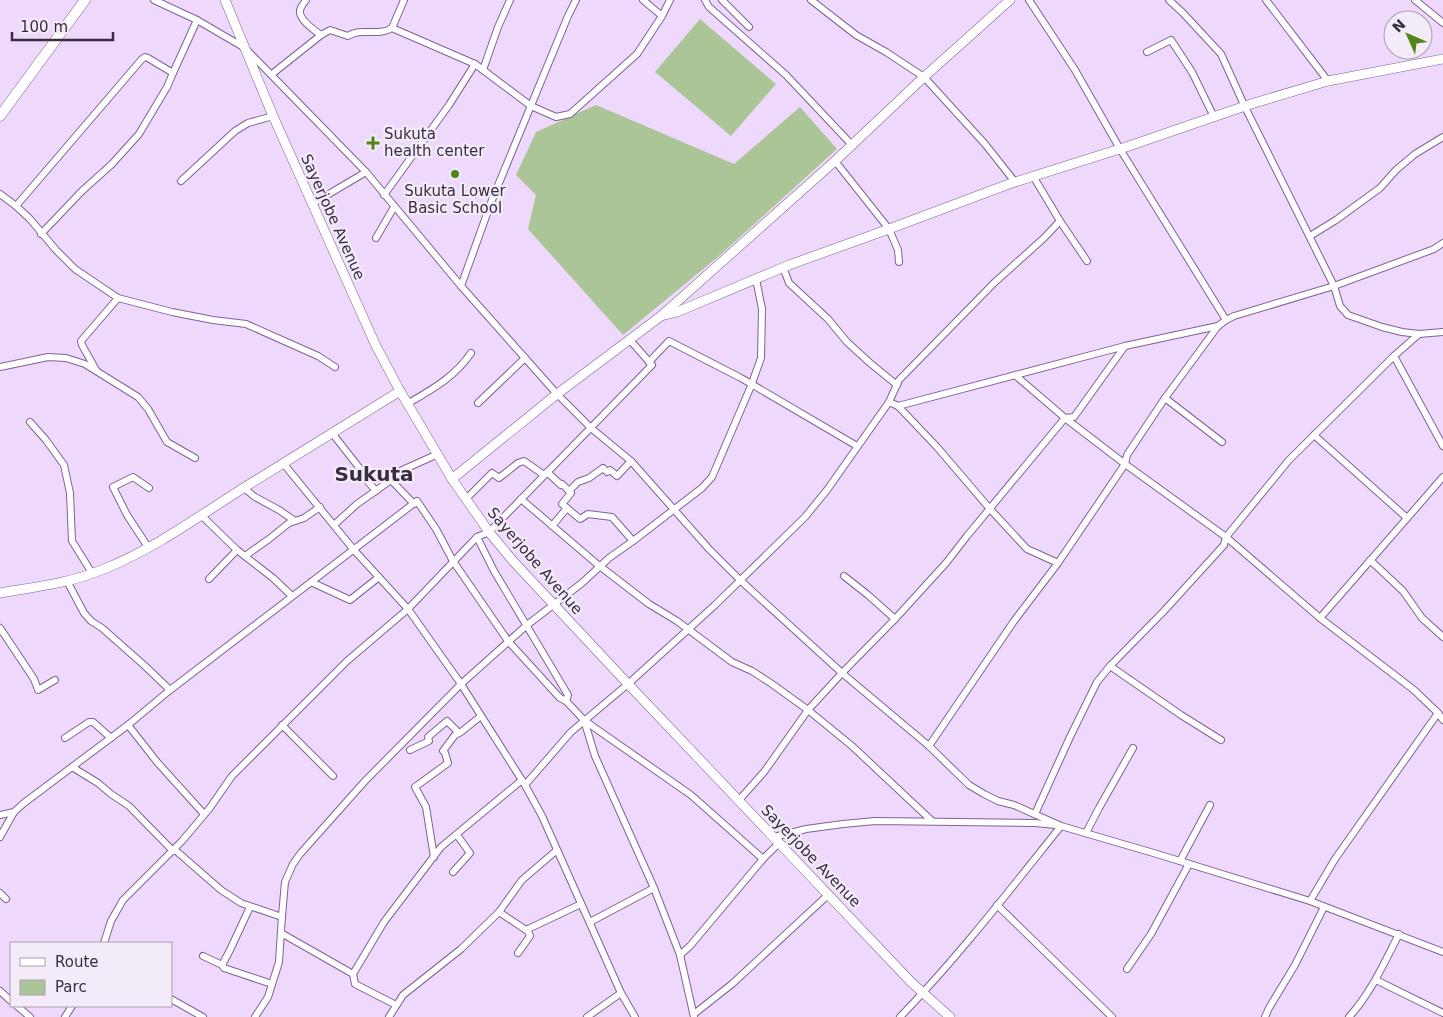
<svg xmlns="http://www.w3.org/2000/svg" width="1443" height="1017" font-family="'DejaVu Sans',sans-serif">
	<rect width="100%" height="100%" fill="#eed9fd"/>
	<g fill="#abc596">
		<polygon points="700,19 776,84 731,136 655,72"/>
		<polygon points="596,105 734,164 800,107 837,149 719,256 623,335 528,229 536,195 516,175 536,132"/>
	</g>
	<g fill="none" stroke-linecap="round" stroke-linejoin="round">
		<defs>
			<g id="street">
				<polyline points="154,0 197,20 245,48 366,172 461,286 557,394 591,428 631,461 709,549 740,580 842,673 929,746 969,785 984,794 998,801 1014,805 1061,826 1157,854 1310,901 1443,952"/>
				<path d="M306 0C304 3 300 7 300 11 299 20 314 30 321 35"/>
				<polyline points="404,0 392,28 475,64 531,106 556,117 570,114 637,54 662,16 670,0"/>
				<polyline points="643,0 662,16"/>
				<polyline points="705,0 709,7 786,75 852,145"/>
				<polyline points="722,0 749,27"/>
				<polyline points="811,0 856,35 886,52 924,77 985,144 1015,182"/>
				<polyline points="1029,0 1075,70 1120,149 1226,320"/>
				<polyline points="1169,0 1183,13 1221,54 1245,107 1334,286 1340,306 1348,315 1382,327 1402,332 1419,334 1443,332"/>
				<polyline points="1266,0 1328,81"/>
				<polyline points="1415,0 1443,23"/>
				<polyline points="1147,52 1171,40 1192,72 1214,117"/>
				<polyline points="483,70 498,27 510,0"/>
				<path d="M272 74 321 35 330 30 348 36C361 27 378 37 392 28"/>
				<polyline points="835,161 889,229 898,250 899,262"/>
				<polyline points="181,181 235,131 248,123 273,116"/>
				<polyline points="0,194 16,206 30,219 56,250 75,269 118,298 172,312 213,320 246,324 318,356 335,367"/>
				<polyline points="384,195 449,105 475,64"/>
				<polyline points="312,204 366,172"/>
				<polyline points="16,206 142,59 145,57 148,58 173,73 197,20"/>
				<polyline points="1060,221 1087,261"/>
				<polyline points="41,234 82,191 112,164 139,134 167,87 173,73"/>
				<polyline points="1310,236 1336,220 1380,188 1396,170 1415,154 1443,137"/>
				<polyline points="376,238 394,207"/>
				<polyline points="783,267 789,283 828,319 847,342 870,363 897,385"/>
				<polyline points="461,286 492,200 568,16 576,0"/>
				<polyline points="1419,334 1394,356 1289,460 1226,537 1320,618 1414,690 1438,713 1443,720"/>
				<polyline points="1394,356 1443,446"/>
				<polyline points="649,362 669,341 741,378 857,446"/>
				<polyline points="0,367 48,357 66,358 85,364 138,397 148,409 167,442 195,458"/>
				<polyline points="96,370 82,345 81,341 118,298"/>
				<polyline points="1015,375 1065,418 1125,464 1226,537 1224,545 1164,611 1110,666 1097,682 1070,737 1035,814"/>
				<polyline points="1165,398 1222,442"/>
				<polyline points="889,402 898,406 937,447 990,509 1027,549 1058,563"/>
				<polyline points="478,403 525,358"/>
				<path d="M407 404C431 390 455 377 471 353"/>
				<polyline points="898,406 1125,346 1218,326"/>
				<polyline points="30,422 46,440 64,465 70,493 72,541 92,573"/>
				<polyline points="332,433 361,470 364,477 376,491"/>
				<polyline points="1314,435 1407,518"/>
				<polyline points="283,463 354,550 408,609 461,684 525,785 542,816 621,993 635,1017"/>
				<polyline points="547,472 561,485 562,484 571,493 562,504 580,519 588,514 612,517 633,541"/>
				<polyline points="391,480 414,504"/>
				<polyline points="244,488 255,497 279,510 295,521"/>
				<polyline points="569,491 578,482 589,478 603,468 607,472 610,470 617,476 631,461"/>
				<polyline points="466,499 492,473 499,478 518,463 524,461 544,475"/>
				<polyline points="521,499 597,564 649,604 677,621 732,662 752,671 772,684 808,710 852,746 932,821"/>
				<polyline points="201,515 237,550 273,578 292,596"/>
				<polyline points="334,525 357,504 391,480 398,472 438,454"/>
				<polyline points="552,526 567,508"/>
				<polyline points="477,537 494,571 568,695 566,701"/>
				<polyline points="148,547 127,515 113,487 133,477 149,488"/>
				<polyline points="245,556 269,539 289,523 304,518 320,507"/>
				<polyline points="1370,560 1403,591 1422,618 1443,637"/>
				<polyline points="844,576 868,595 895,619"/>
				<polyline points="209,579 237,550"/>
				<polyline points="67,581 84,613 91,621 102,628 145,666 170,690"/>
				<polyline points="311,582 350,600 379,577"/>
				<polyline points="1320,618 1443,477"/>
				<polyline points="0,628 34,679 38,690 55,680"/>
				<polyline points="1110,666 1181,715 1221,740"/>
				<polyline points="584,720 595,756 654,888 680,955 694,1017"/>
				<polyline points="128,725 157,762 204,814"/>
				<polyline points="282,725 333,776"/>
				<polyline points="65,738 89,722 93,722 111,738"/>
				<polyline points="929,746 1014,621 1058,563 1125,464 1127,455 1165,398 1218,326 1226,320 1234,316 1334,286 1434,249 1443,243"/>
				<polyline points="410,750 429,741 428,737 447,721 459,733"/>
				<polyline points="72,767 98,783 111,794 129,806 173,851"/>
				<polyline points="525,785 571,732 628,684 715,605 805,517 827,490 889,402 899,380 994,283 1044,238 1060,221 1033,176"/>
				<polyline points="739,800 764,772 808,710 842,673 895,619 946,563 967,536 1065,418 1074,417 1125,346"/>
				<polyline points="0,815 14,812 24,803 128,725 170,690 417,501 436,529 453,561 508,641 560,698 566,701 584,720 595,728 691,795 763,859"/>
				<polyline points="1086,833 1099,808 1133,748"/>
				<polyline points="0,837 14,812"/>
				<polyline points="774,837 806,829 843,824 875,821 1035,823 1056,825"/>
				<polyline points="174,849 221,890 241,903 282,917"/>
				<polyline points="434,857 426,807 415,787 448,763 445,753 443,751 455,735 461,732 481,716"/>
				<polyline points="1180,861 1210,805"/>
				<polyline points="453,872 470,853 457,835"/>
				<polyline points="0,893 6,899"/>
				<polyline points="1310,901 1335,859 1438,713"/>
				<polyline points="997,905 1112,1017"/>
				<polyline points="499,912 526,930 581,904"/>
				<polyline points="590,922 654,888"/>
				<polyline points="281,933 353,974"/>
				<polyline points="104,943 111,921 123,900 182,841 209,809 232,776 347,661 408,609 477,537 489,532 652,365 630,340"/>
				<polyline points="518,953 530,936 527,929"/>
				<polyline points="680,955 690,946 763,859 779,843"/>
				<polyline points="203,956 222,965 224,968 272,984"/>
				<polyline points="222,965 230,950 250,907"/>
				<polyline points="1127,969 1151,934 1189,864"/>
				<polyline points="1376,980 1443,1013"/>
				<polyline points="0,991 11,1001"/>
				<polyline points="171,999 203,1017"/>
				<polyline points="396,1005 355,984 353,974 384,922 441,847 522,780"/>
				<polyline points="17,1006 30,1017"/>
				<polyline points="694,1014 732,984 828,895"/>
				<polyline points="65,1017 72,1006"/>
				<polyline points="255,1017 268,997 279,962 282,916 285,882 293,864 300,854 365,781 461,684 527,625 582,583 609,558 633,541 702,488 712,477 751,386 761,358 762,309 756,279"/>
				<polyline points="389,1017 403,995 461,949 499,912 522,880 557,850"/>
				<polyline points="587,1017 621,993"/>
				<path d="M900 1017C958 957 1009 891 1061 826"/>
				<polyline points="1265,1017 1269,1008 1295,965 1324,907"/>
				<path d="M1349 1017C1371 993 1384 963 1399 934"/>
			</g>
			<g id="secondary">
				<polyline points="225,0 273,116 376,346 400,391 452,479 489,532 513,561 628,684 911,982 950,1017"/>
				<polyline points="661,316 677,312 789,265 889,229 1009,184 1126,147 1251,104 1328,81 1443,59"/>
				<polyline points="452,479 557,394 661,316 835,161 924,77 1010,0"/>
				<path d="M0 593C35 587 71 583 104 569 154 549 199 516 245 487 296 455 348 423 400 391"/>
			</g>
			<polyline id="primary" points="0,116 85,0"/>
		</defs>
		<use href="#street" stroke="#816195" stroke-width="8"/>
		<use href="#secondary" stroke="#816195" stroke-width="10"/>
		<use href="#primary" stroke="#816195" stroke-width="11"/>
		<use href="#street" stroke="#fff" stroke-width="6"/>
		<use href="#secondary" stroke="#fff" stroke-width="9"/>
		<use href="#primary" stroke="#fff" stroke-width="10"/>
	</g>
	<g fill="#538416" stroke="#f3ecf8" stroke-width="2">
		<path d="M370.5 135.5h5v5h5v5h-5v5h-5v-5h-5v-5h5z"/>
		<circle cx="455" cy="174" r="5"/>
	</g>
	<g text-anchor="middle" stroke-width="4.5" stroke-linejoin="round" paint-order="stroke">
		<g font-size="15" fill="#3a2c43" stroke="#f3ecf8" text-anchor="start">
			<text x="384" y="139">Sukuta<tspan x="384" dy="17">health center</tspan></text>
			<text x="455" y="196" text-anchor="middle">Sukuta Lower<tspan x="455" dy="17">Basic School</tspan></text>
		</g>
		<g font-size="15" fill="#3a2c43" stroke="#f3ecf8">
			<text transform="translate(333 217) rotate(66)" y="5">Sayerjobe Avenue</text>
			<text transform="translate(535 561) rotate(49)" y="5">Sayerjobe Avenue</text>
			<text transform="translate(811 856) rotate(46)" y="5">Sayerjobe Avenue</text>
		</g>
		<g font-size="20" font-weight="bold" fill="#3a2c43" stroke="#f3ecf8">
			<text x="374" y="481">Sukuta</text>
		</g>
	</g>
	<rect x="10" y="942" width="162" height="65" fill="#f3ecf8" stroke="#a99fb0"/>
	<rect x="20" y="958" width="25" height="8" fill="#ffffff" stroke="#a99fb0"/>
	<text x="55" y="967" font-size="15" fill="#3a2c43">Route</text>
	<rect x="20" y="980" width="25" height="15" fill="#abc596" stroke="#a99fb0"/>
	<text x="55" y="992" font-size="15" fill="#3a2c43">Parc</text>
	<g transform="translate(1408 35) rotate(315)"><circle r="24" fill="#f3ecf8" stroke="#a99fb0"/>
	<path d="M0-4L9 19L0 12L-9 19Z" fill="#538416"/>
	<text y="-8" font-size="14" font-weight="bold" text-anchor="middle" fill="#3a2c43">N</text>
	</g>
	<path d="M12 32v8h101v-8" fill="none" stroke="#3a2c43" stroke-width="2.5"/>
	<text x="20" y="32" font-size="15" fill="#3a2c43" stroke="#f3ecf8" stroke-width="4" paint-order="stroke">100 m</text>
</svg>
